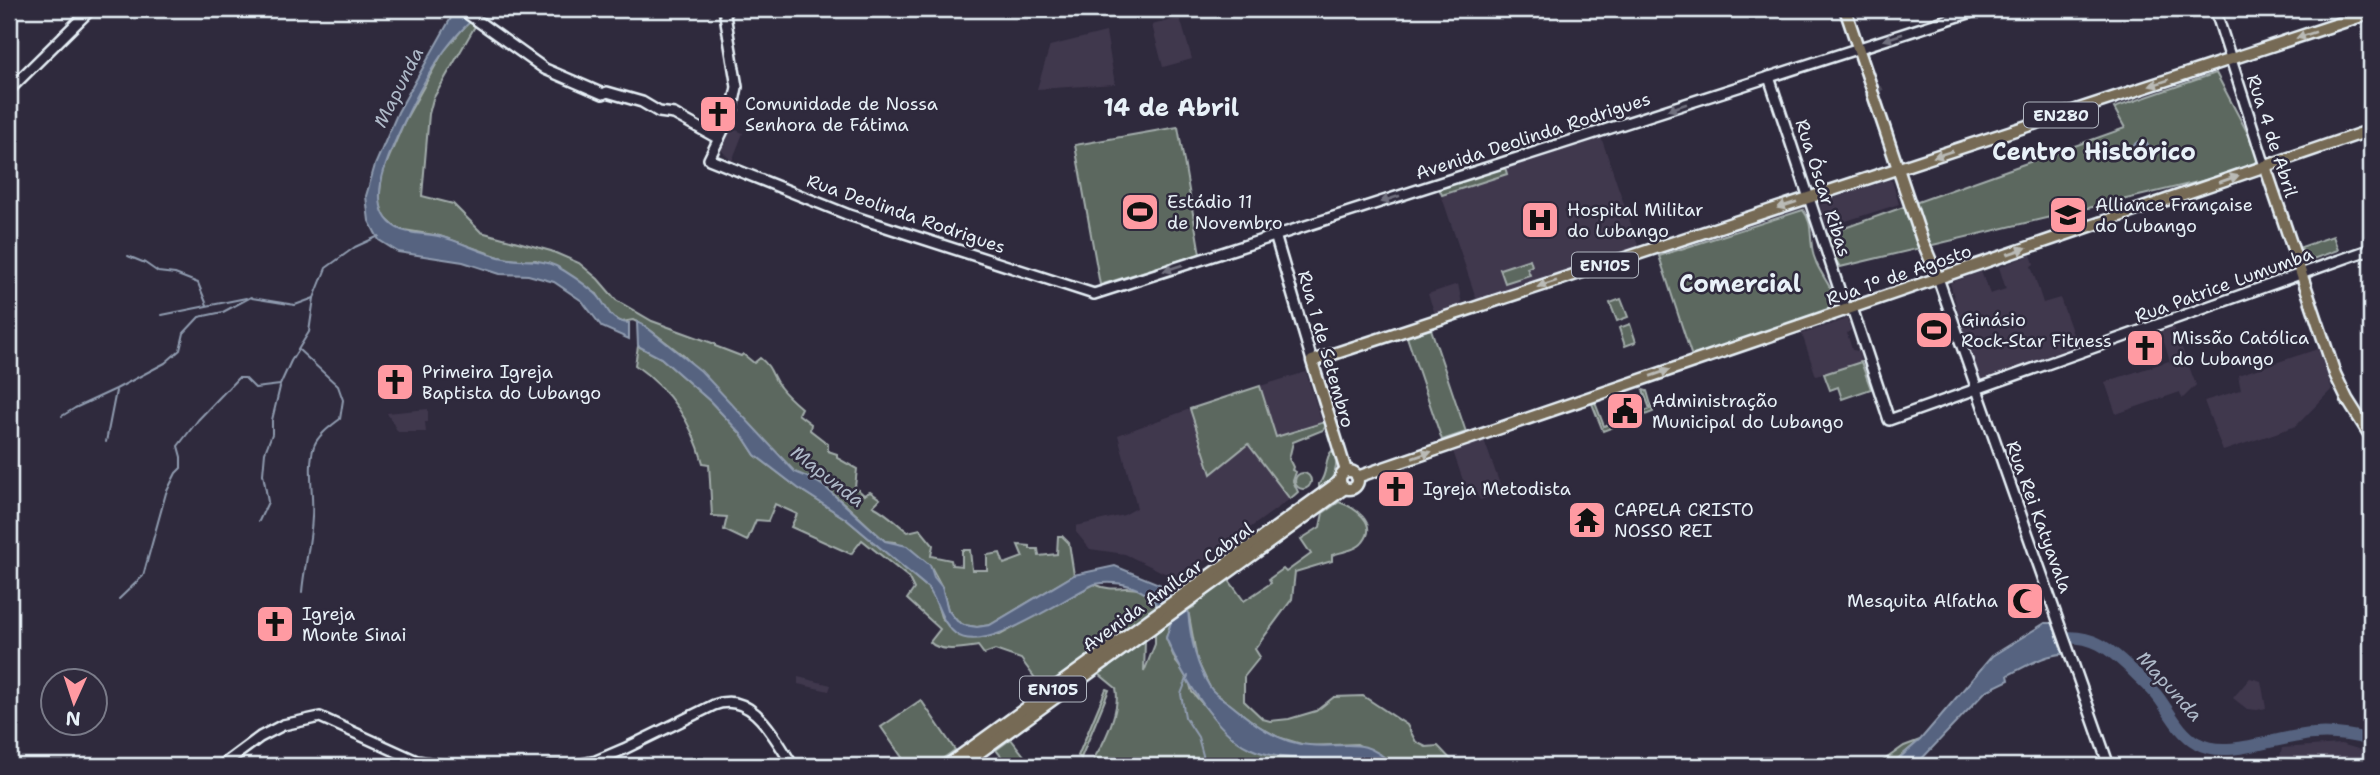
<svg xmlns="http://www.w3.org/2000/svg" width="2380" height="775" font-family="'Shantell Sans',sans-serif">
	<rect width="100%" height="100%" fill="#2f2a3d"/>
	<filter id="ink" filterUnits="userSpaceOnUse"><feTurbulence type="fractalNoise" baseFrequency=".0143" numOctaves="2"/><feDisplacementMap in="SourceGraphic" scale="14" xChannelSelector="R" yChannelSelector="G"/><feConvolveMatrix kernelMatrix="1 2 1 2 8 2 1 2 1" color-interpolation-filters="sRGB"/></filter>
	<g filter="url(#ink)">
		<g fill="#41384e">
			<polygon points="1180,18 1192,59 1163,67 1152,25"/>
			<polygon points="1106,32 1115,84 1037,89 1050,46"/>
			<polygon points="731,128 743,133 732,161 721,150"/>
			<polygon points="1601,137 1639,248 1477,301 1439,188"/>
			<polygon points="1889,180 1892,181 1899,204 1827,227 1820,205 1822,202"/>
			<polygon points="2045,208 2086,209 2090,220 2053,232"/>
			<polygon points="2031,255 2034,264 2031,266 2043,303 2060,298 2078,348 1981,381 1966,339 1950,283 1981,272 1990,294 2006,289 1999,267"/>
			<polygon points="1458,284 1462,304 1435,314 1428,294"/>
			<polygon points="1847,319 1851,330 1847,333 1852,350 1858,351 1861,362 1816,376 1802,334"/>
			<polygon points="2174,327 2196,385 2182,399 2180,392 2116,414 2105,382 2169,361 2171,365 2161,332"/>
			<polygon points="2318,349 2332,389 2296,426 2223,451 2204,401 2241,390 2238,375"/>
			<polygon points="1306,372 1322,423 1276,437 1260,386"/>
			<polygon points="428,409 428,422 425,422 426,432 398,432 387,413"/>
			<polygon points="1190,409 1211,474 1248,444 1290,499 1190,571 1187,568 1175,578 1125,554 1090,549 1076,532 1076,526 1124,515 1137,508 1118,435"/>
			<polygon points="1484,440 1503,493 1480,500 1478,496 1469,498 1453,451"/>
			<polygon points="798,677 831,685 829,691 798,684"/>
			<polygon points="2250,678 2261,681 2266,708 2257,710 2247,709 2233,698"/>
			<polygon points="2341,744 2368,752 2364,766 2278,766 2282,748"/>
		</g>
		<g fill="#5c685e" stroke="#a2acab" stroke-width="2">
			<path d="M473 17 478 21 433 99 429 114 422 196 453 204 481 232 551 251 579 263 598 279 616 300 652 321 715 344V346L741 356 743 354 754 363 760 358C773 368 771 376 780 387 786 395 794 402 801 408L798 414 811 424 810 430 828 444V451L837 454V458L857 469 855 487 864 495 870 492 880 499 873 506C887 513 896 523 908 532L920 529 933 545 931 556 951 560 952 565 962 566V550H970L972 570H987V555L1000 553 1004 564 1023 557 1018 545 1030 546V549H1038L1039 556 1057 554 1058 536H1062L1069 543 1074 575 990 625 977 627 964 625 957 621 948 610 942 587 930 565 895 542 885 541C857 517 831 485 795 473L684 356 645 326 633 320 622 322 610 316 597 294 585 287 536 260 522 261 502 258 440 236 398 229 384 217 379 201 382 174 404 122 443 52Z"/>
			<polygon points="2216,73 2265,166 1840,267 1822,236 2125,128 2114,108"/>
			<polygon points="1178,127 1200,254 1100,285 1075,145"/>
			<polygon points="1505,167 1507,174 1442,195 1439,188"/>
			<path d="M1803 210C1812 221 1810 233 1812 247 1814 270 1834 285 1837 307L1696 356 1691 354 1659 256Z"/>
			<polygon points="2333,236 2338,250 2310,260 2305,259 2301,247"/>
			<polygon points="1530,259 1532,266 1527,268 1530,275 1505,283 1500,269"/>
			<polygon points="1621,299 1628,317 1617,321 1610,303"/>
			<polygon points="1630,324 1636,342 1625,346 1619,328"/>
			<polygon points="1431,329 1466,432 1442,440 1407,337"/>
			<path d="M638 346 661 358 710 401 742 435 755 455 798 488 846 519 928 588 935 597 941 617 956 634 1000 635 1094 584C1122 597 1134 574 1158 606L1043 689 1021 659 995 650 984 654 978 646C965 648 939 653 930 642L940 629 907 599 914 589 908 577 862 540 851 554 791 527 797 514 775 504 768 521 756 520 747 541 724 530 727 517 712 516 709 464 703 463C692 421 670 390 635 365Z"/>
			<polygon points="1861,362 1871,389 1842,399 1838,387 1830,390 1824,374"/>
			<polygon points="1260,386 1276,437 1325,422 1326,426 1323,430 1293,442 1289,459 1293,467 1292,470 1296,472 1293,481 1298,492 1290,499 1248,444 1211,474 1190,409"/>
			<polygon points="1643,390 1647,391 1653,412 1603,431 1591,401 1594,400 1604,426 1650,409"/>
			<path d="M1334 449C1340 468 1334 480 1319 491V484C1329 473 1323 457 1334 449Z"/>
			<circle cx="1303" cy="481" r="8"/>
			<path d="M1339 502C1354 507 1379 523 1363 542 1357 550 1341 552 1332 555V561L1295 572 1292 599 1255 649 1260 657 1244 677V701L1263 719 1270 721 1289 719 1316 711 1334 697 1363 696 1407 725 1416 742 1426 747 1438 746 1457 766H1394L1357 744 1308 746 1278 737 1257 725 1211 690 1197 660 1188 610 1194 607 1193 604 1228 579 1244 601 1271 583 1269 579 1283 569 1286 572 1311 554 1301 539 1320 527 1323 513Z"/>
			<path d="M1171 622 1166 638 1176 662 1188 677 1192 692 1232 737 1280 757 1354 766H1092C1093 758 1098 752 1102 745 1110 729 1120 706 1116 688L1099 674 1145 641 1144 672 1155 644V633Z"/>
			<polygon points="1106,689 1109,690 1081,758 1078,756"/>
			<polygon points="921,700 955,750 932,766 908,766 881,727"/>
			<polygon points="1011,739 1032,766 1009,766 996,750"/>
			<polygon points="1920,740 1889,766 1876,766 1904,746"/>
		</g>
		<g fill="#566480" stroke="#909cb0" stroke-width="2">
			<path d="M456 9H488C451 30 422 83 404 122 391 150 361 207 397 228 408 235 426 233 438 236 459 240 482 254 504 258 521 262 539 258 556 266 569 273 583 283 595 293 608 304 607 322 629 323V339L602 327 582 301 554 282 528 275 500 274 463 262 398 252 379 240 369 221 366 196 375 165 398 112Z"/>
			<circle cx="2141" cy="149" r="8"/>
			<path d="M637 322 645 326 701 371 795 472 812 479 825 487 885 541 907 546 930 565 934 577 942 587 948 610 957 621 964 625 977 627 990 625 1074 575 1115 566 1164 586 1173 595 1158 606C1143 586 1119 580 1095 584 1065 597 985 656 956 634 940 622 939 603 928 588L846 519 798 488 755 455 742 435 710 401 661 358 638 346Z"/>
			<path d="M1188 610C1190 637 1195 663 1210 687 1214 694 1223 699 1230 704 1253 723 1278 743 1309 745 1348 749 1362 734 1394 766 1381 766 1368 767 1356 766 1343 765 1331 762 1318 760 1295 758 1270 758 1249 748 1215 733 1180 671 1166 638L1171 622Z"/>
			<path d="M2045 623H2054L2065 654C2047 653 2025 667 2008 675L2009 680 1986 691 1915 766H1890L1920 740 1992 656Z"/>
		</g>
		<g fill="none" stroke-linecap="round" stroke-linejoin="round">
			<g stroke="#909cb0" stroke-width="2">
				<polyline points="128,256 145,263 158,272 175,274 198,283 207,305"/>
				<polyline points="252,298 295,305 314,298"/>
				<polyline points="162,315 246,298"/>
				<path d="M299 350 338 386 343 400 340 419C331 426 318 435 314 446 307 468 314 495 312 517 311 543 304 567 302 592"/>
				<polyline points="62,416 75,408 116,389 165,363 180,350 184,333 199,317 223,312 251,297"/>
				<polyline points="106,442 116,391"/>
				<polyline points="259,521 268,502 263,474 265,452 272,434 272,420 280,387"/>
				<polyline points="119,599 143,576 166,493 176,473 181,468 181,457 178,446 198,420 238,378 245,378 255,388 280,385 291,361 309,332 314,298 326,268 355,247 379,236"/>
				<polyline points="1188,676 1181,694 1185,717 1198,737 1206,766"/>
			</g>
			<path stroke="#566480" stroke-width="12" d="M2053 639C2091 631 2111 649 2137 675 2144 682 2153 690 2159 698 2170 713 2180 734 2197 743 2226 760 2279 736 2313 734 2333 732 2352 735 2371 740"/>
			<polyline stroke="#4b4859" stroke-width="10" stroke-dasharray="10 5" stroke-linecap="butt" points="1877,88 1879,92"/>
			<defs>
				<g id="secondary">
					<polyline points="461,9 545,69 603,94 607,92 642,102 659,112 674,114 719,139"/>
					<polyline points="724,9 737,87 732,112 709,159 849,215 1094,294 1981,9"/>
					<polyline points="2215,9 2265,166"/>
					<polyline points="1769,77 1846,310"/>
					<polyline points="9,90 91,9"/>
					<polyline points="1275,235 1312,361"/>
					<polyline points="1938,278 2109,766"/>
					<polyline points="1852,308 1889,420 2371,249"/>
					<polyline points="221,766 260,737 283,725 320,717 417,761 449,766"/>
					<polyline points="551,766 567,766"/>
					<path d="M571 766 596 761 624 749 714 705C753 690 775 739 793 766"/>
				</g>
				<g id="primary">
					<polyline points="1845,9 1872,89"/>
					<polyline points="1873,94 1922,240 1938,278"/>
					<polyline points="2265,166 2335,374 2347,399 2371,437"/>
					<circle cx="1349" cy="480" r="9"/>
					<polyline points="1346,471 1312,361 2371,13"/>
					<polyline points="1357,477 2371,130"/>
					<polyline points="946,766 1340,481"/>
					<polyline points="961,766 1345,488"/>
				</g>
			</defs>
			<use href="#secondary" stroke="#e8f1f8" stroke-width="14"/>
			<use href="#primary" stroke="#e8f1f8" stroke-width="15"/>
			<use href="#secondary" stroke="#2f2a3d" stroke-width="9"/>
			<use href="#primary" stroke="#766a55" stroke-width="10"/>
		</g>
		<defs><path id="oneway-solid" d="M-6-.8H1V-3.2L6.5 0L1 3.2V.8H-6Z" transform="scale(1.75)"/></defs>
		<g fill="#babbb7">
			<use href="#oneway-solid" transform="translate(2306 35) rotate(162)"/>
			<use href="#oneway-solid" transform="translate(2159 83) rotate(162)"/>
			<use href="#oneway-solid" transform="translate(1943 154) rotate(162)"/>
			<use href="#oneway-solid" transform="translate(2229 179) rotate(-19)"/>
			<use href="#oneway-solid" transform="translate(1787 205) rotate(162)"/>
			<use href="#oneway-solid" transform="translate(2017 251) rotate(-19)"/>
			<use href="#oneway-solid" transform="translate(1547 284) rotate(162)"/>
			<use href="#oneway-solid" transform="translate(1660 373) rotate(-19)"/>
			<use href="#oneway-solid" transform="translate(1422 455) rotate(-19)"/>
		</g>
		<g fill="#70707e">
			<use href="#oneway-solid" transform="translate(1893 37) rotate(162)"/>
			<use href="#oneway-solid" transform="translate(1677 107) rotate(162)"/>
			<use href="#oneway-solid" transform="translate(1390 199) rotate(162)"/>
			<use href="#oneway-solid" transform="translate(1173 268) rotate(162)"/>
		</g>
	</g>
	<defs>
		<symbol id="church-square" viewBox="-11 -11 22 22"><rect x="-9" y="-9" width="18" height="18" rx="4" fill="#ff9aa2" stroke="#2f2a3d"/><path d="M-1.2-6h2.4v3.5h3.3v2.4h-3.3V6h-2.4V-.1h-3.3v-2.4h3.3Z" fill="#111"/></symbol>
		<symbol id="stadium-square" viewBox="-11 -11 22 22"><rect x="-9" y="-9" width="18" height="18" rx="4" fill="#ff9aa2" stroke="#2f2a3d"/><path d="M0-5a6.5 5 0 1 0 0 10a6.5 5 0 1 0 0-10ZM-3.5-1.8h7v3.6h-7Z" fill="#111"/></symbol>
		<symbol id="university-square" viewBox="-11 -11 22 22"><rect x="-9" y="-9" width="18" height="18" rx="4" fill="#ff9aa2" stroke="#2f2a3d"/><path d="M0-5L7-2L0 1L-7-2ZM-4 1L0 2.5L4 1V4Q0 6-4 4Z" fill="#111"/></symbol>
		<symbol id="hospital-square" viewBox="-11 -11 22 22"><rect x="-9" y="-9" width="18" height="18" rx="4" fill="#ff9aa2" stroke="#2f2a3d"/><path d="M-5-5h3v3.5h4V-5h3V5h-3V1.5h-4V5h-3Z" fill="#111"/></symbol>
		<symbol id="civic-square" viewBox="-11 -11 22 22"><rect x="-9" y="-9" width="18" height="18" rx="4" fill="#ff9aa2" stroke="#2f2a3d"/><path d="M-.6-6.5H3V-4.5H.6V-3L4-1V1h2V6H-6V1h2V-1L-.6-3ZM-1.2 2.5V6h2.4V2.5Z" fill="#111"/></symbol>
		<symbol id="temple-square" viewBox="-11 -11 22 22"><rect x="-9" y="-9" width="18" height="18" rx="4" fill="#ff9aa2" stroke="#2f2a3d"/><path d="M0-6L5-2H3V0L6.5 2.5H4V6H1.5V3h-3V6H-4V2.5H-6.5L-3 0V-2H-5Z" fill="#111"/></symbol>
		<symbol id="mosque-square" viewBox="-11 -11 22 22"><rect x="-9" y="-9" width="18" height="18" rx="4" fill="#ff9aa2" stroke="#2f2a3d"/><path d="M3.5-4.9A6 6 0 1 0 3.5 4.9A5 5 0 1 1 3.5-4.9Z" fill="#111"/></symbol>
	</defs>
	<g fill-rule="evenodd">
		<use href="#church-square" x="696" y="92" width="44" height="44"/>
		<use href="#stadium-square" x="1118" y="190" width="44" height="44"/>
		<use href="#university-square" x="2046" y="193" width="44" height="44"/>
		<use href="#hospital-square" x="1518" y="198" width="44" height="44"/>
		<use href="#stadium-square" x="1912" y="308" width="44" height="44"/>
		<use href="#church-square" x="2123" y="326" width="44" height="44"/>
		<use href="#church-square" x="373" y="360" width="44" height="44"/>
		<use href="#civic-square" x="1603" y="389" width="44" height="44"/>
		<use href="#church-square" x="1374" y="467" width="44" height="44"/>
		<use href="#temple-square" x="1565" y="498" width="44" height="44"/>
		<use href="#mosque-square" x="2003" y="579" width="44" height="44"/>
		<use href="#church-square" x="253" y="602" width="44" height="44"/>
	</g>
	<g text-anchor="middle" stroke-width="5" stroke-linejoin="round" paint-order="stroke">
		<g fill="#2f2a3d" stroke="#b0b5c0" stroke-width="2">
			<rect x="2024" y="102.5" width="74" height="25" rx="5"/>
			<rect x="1572" y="252.5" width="66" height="25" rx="5"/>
			<rect x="1020" y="676.5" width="66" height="25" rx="5"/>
		</g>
		<g font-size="16" font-weight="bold" fill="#e8f1f8">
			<text x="2061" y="121">EN280</text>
			<text x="1605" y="271">EN105</text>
			<text x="1053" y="695">EN105</text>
		</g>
		<g font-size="18" fill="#e8f1f8" stroke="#2f2a3d" text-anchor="start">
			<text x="745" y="110">Comunidade de Nossa<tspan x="745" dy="21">Senhora de Fátima</tspan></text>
			<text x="1167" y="208">Estádio 11<tspan x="1167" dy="21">de Novembro</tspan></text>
			<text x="2095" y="211">Alliance Française<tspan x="2095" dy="21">do Lubango</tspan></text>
			<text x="1567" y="216">Hospital Militar<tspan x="1567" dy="21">do Lubango</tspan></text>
			<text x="1961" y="326">Ginásio<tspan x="1961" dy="21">Rock-Star Fitness</tspan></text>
			<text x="2172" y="344">Missão Católica<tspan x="2172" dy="21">do Lubango</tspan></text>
			<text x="422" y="378">Primeira Igreja<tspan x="422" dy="21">Baptista do Lubango</tspan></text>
			<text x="1652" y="407">Administração<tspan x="1652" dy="21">Municipal do Lubango</tspan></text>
			<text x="1423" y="495">Igreja Metodista</text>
			<text x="1614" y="516">CAPELA CRISTO<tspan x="1614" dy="21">NOSSO REI</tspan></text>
			<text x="1998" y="607" text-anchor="end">Mesquita Alfatha</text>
			<text x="302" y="620">Igreja<tspan x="302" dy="21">Monte Sinai</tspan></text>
		</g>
		<g font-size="18" fill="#e8f1f8" stroke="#2f2a3d">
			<text transform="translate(1533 136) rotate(-18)" y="6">Avenida Deolinda Rodrigues</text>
			<text transform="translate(2272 136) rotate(72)" y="6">Rua 4 de Abril</text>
			<text transform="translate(1823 188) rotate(72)" y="6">Rua Óscar Ribas</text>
			<text transform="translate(906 214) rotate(19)" y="6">Rua Deolinda Rodrigues</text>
			<text transform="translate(1899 275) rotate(-19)" y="6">Rua 1º de Agosto</text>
			<text transform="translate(2224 285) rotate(-20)" y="6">Rua Patrice Lumumba</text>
			<text transform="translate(1326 349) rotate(74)" y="6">Rua 1 de Setembro</text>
			<text transform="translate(2039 517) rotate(70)" y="6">Rua Rei Katyavala</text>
			<text transform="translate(1168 587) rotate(-36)" y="6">Avenida Amílcar Cabral</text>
		</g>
		<g font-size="19" font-style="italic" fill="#aeb9c8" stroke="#2f2a3d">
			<text transform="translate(398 87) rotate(-63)" y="7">Mapunda</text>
			<text transform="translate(828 476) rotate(38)" y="7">Mapunda</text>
			<text transform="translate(2170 686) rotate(48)" y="7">Mapunda</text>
		</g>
		<g font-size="24" font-weight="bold" fill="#e8f1f8" stroke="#2f2a3d">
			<text x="1171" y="116">14 de Abril</text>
			<text x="2094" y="160">Centro Histórico</text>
			<text x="1740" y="292">Comercial</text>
		</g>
	</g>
	<rect width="2380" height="775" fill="none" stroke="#2f2a3d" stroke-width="35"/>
	<rect x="18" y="18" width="2345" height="740" fill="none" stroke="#e8f1f8" stroke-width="2.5" filter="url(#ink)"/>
	<g transform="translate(74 702) rotate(183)"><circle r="33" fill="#2f2a3d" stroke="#797a88" stroke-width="2"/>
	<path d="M0-5L12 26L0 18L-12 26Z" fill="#ff9aa2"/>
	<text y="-10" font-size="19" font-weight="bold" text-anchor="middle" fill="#e8f1f8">N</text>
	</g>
</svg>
